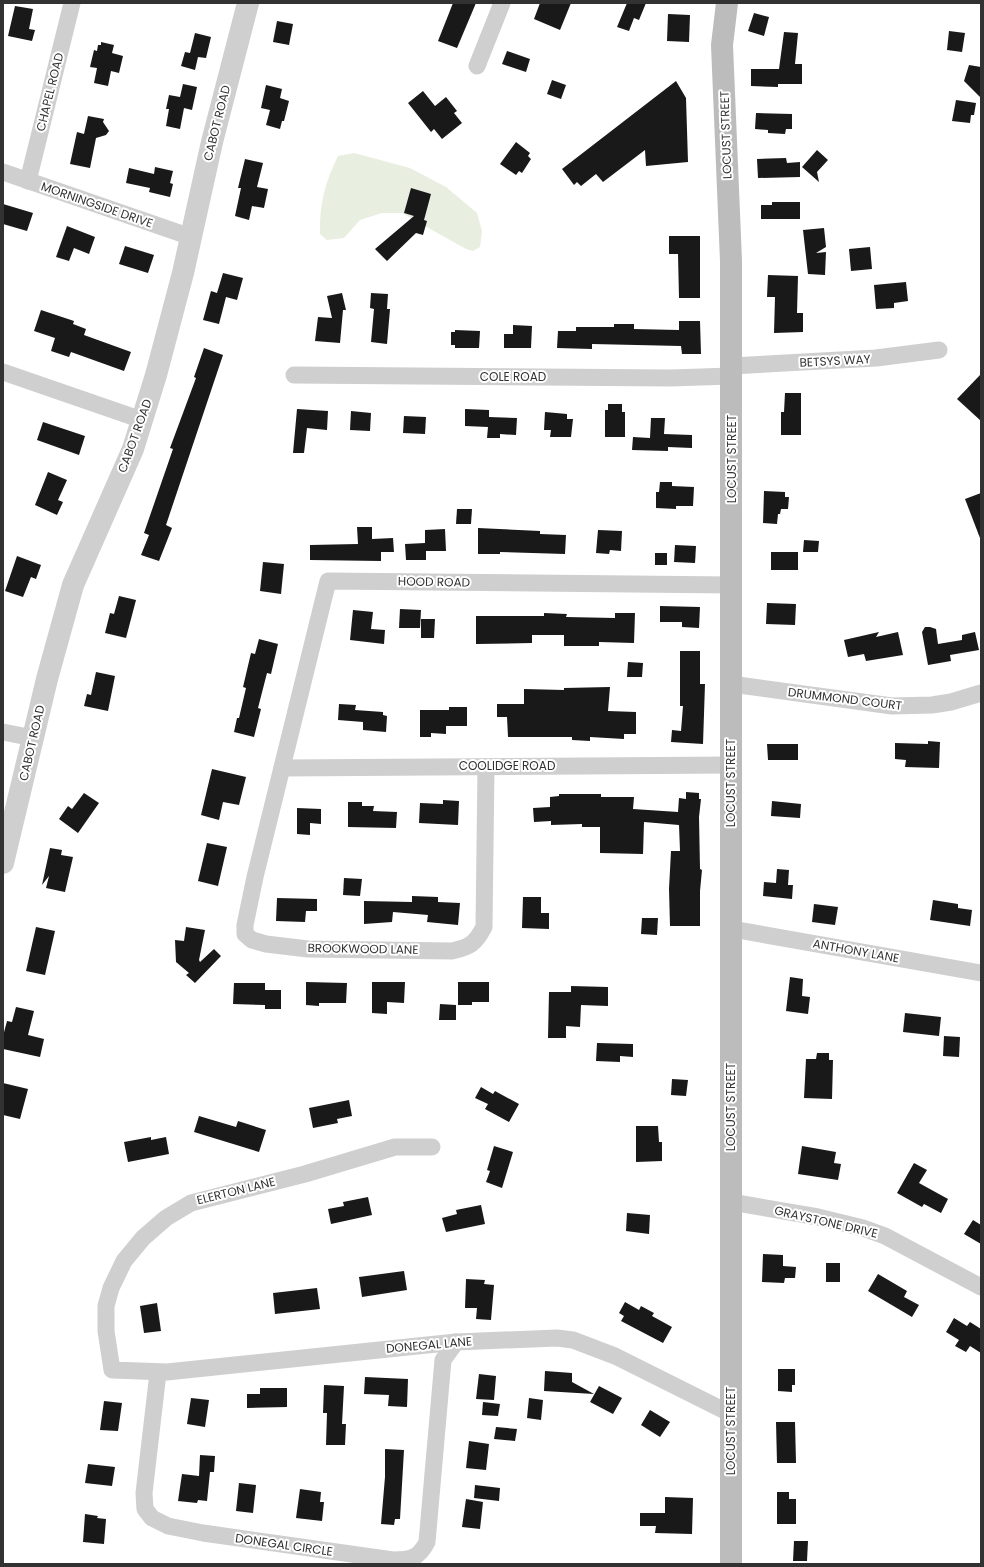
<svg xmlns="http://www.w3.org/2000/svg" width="984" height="1567" font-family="Poppins,sans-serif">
	<rect width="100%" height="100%" fill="#fff"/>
	<path fill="#e8eee0" d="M354 153 410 168 446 187 477 213 482 231 480 247 473 251 466 249 402 213H382L360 220 344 238 327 240 320 234C319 205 325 182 338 156Z"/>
	<g fill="#191919">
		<polygon points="453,3 476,3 457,48 438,41"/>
		<polygon points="540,3 571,3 560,30 534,19"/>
		<polygon points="627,3 646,3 639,20 634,18 629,31 617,27"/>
		<polygon points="15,6 33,9 29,29 35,30 32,41 8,36"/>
		<polygon points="754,13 769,17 764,36 748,31"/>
		<polygon points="668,14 690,15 689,42 667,41"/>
		<polygon points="277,21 293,24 289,45 273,42"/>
		<polygon points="949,31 965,33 962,52 947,50"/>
		<polygon points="784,32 798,33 795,64 802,64 802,84 778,84 778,87 751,86 751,69 779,69"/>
		<polygon points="195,33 211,37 206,58 198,57 195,70 181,66 185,52 190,53"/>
		<polygon points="101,42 114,45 112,53 123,56 119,73 111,71 108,86 94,83 97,68 90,67 94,50 97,51 98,45 101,45"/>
		<polygon points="507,51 530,59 526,72 502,64"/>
		<polygon points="969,65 981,67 981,98 964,81"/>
		<polygon points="552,80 566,85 561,99 547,94"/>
		<polygon points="676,81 686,98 688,162 646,166 645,150 603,182 596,174 581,186 577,182 574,185 562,169"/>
		<polygon points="183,84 197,87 192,110 184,108 180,129 166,126 169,109 166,109 169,95 180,97"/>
		<polygon points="266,85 282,89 280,98 289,101 284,121 282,121 280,129 266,125 270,110 261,108"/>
		<polygon points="423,91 435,106 446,97 457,111 454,113 462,123 442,139 434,129 431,132 408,103"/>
		<polygon points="956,100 976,103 974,115 971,115 970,123 952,121"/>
		<polygon points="756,113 792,114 792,129 786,129 785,134 768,133 768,130 755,129"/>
		<polygon points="88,116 104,119 103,122 109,131 106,135 96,138 90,168 70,164 77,132 84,134"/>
		<polygon points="516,142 530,153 528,156 531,159 522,173 519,171 516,175 500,164"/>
		<polygon points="817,150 828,160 817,172 819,182 802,167"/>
		<polygon points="786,158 787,163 800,162 800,177 758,178 757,159"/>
		<polygon points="245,159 263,163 257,187 268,189 264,208 252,206 249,220 235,216 241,188 238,188"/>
		<polygon points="155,167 173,171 170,183 173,184 170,197 149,192 150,188 126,183 129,168 154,174"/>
		<polygon points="411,188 431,194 424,220 427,221 423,235 416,233 387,261 375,249 414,216 404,213"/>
		<polygon points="772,202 800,202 800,219 761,219 761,205 772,205"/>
		<polygon points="3,204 33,213 27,231 3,224"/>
		<polygon points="67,226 95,237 89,254 74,248 69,261 56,257"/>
		<polygon points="824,228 826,247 816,253 826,252 825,275 808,274 803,230"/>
		<polygon points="669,236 700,236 700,298 679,298 678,254 669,254"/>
		<polygon points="125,246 154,255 148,273 119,264"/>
		<polygon points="870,247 872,269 851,271 849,249"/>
		<polygon points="223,273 243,278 237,300 226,297 219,324 203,320 211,291 217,293"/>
		<polygon points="768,275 798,276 797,313 803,313 803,332 774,333 775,297 767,297"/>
		<polygon points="906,282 908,301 894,303 894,308 876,309 874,285"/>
		<polygon points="342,293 346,310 343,310 340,343 315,341 318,317 332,318 327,296"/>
		<polygon points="371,293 388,294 387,309 390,309 387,344 371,342 374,309 370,308"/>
		<polygon points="41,310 74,321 73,324 86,329 84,335 131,352 124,371 71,352 69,357 51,351 55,338 34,331"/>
		<polygon points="679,321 700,321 701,354 682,354 681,346 592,344 592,349 557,348 558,331 576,331 576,327 614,327 614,324 634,324 634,329 679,330"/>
		<polygon points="513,325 532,326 531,348 504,348 504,334 513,334"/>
		<polygon points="455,330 480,331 479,348 455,348 455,345 451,345 451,332 455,332"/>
		<polygon points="204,348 223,355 166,525 172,528 159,561 141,555 149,535 144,533 173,449 170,448 196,378 194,377"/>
		<polygon points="981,374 981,421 957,399"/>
		<polygon points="785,393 801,393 801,435 781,435 781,412 784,412"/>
		<polygon points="608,404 622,404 622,412 625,412 625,437 605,437 605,410 608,410"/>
		<polygon points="297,409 328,411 327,430 307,428 304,453 293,453"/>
		<polygon points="465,409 489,410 489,417 517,418 516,435 500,434 500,438 487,438 488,427 465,426"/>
		<polygon points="351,411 371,413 370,431 350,430"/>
		<polygon points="545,412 567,414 567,419 573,419 571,437 550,437 551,430 544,430"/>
		<polygon points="404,416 426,417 425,434 403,433"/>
		<polygon points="651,418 665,418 664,434 692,435 692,448 668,447 668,451 632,450 633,437 650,438"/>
		<polygon points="43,422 85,436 79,455 37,440"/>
		<polygon points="48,472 67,480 58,500 63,502 57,515 35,505"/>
		<polygon points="660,482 672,482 672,486 694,487 693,506 676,506 676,509 656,508 656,492 659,492"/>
		<polygon points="764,491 785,492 785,497 789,497 788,509 781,509 780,514 778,514 777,524 763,523"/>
		<polygon points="981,493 981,538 980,538 965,499"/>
		<polygon points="457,509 472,509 471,524 456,524"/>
		<polygon points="357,527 372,527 372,539 393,538 394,552 381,552 381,561 310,560 310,545 358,544"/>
		<polygon points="478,528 540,531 540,534 566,535 565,554 500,552 500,554 478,554"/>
		<polygon points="445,529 446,551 426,551 426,560 406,560 405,544 425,543 425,530"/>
		<polygon points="598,530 622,531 621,551 610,550 609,554 596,553"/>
		<polygon points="804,540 819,541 818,552 803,552"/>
		<polygon points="675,545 696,546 695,563 674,562"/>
		<rect x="771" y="552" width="27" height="18"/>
		<rect x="655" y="553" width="12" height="12"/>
		<polygon points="17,556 41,565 36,579 31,577 23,597 5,591"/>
		<polygon points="263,562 284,564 281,594 260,591"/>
		<polygon points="119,596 136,600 126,638 105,633 110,613 114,614"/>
		<polygon points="767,603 796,604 795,625 766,624"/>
		<polygon points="660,606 700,607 699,628 682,627 682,622 660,622"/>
		<polygon points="400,609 421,610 420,628 399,628"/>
		<polygon points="353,610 373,612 371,629 385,630 384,644 350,640"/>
		<polygon points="544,613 567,614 566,617 615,618 615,613 635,613 634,643 599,642 599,646 564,646 564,635 532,635 532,643 476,644 476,616 544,616"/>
		<polygon points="421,619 435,619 434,638 421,638"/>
		<polygon points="925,627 930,627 936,629 938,644 962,640 962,635 975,632 979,650 950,655 951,661 928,665 922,632"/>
		<polygon points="879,632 876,637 898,632 903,655 866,661 864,654 848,657 844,640"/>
		<polygon points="259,639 278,644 271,674 267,673 258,708 261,709 254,737 234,732 237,718 239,718 246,688 243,687 251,653 255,654"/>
		<polygon points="680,651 700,651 700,684 705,684 703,744 671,742 672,730 681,731 683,706 680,706"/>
		<polygon points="628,662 643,663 642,677 627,677"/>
		<polygon points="96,672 115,676 108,711 84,706 87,694 91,695"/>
		<polygon points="610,687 608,711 636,712 636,734 624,734 624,739 590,737 590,741 572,740 572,737 508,737 507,717 497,717 497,704 524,704 524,689 564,690 564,688"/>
		<polygon points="339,704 356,705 355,710 383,712 383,715 387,716 386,732 363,730 363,722 338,720"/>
		<polygon points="449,707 467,707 467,726 446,726 446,734 431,733 431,737 420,737 420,710 449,710"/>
		<polygon points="928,741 940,742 939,768 905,767 906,760 895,759 895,743 928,744"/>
		<polygon points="767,744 798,744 798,760 768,760"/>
		<polygon points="212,769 246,777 239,805 223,802 219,820 201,815"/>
		<polygon points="686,792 699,793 699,799 701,799 699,817 700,869 702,870 700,891 700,926 670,926 669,889 671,851 680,851 679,825 644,822 643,854 600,853 600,827 582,827 582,824 551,825 551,821 534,822 533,808 550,807 550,797 559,796 559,794 601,794 601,797 634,797 633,809 678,812 679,798 686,799"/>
		<polygon points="84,793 99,803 78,833 59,819 68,806 72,809"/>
		<polygon points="443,800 459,801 458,825 419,823 420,803 443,804"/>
		<polygon points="772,801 801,804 800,818 771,816"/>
		<polygon points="348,802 362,802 362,806 374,806 373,811 397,812 396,828 348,827"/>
		<polygon points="297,808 321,809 321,824 310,823 310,835 297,834"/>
		<polygon points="207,843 227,847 218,886 198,881"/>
		<polygon points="50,848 62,850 61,855 73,857 65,892 46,888 49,876 42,885"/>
		<polygon points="777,869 789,870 788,885 793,885 792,899 763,896 764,882 776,883"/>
		<polygon points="344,878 362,879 360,896 343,895"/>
		<polygon points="412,896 438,897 438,902 460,903 458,925 427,922 428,915 393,912 392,922 364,924 364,901 412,902"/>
		<polygon points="523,897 541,897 541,913 549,913 549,929 522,928"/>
		<polygon points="277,898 317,899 317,911 306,911 305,922 276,921"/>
		<polygon points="933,900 958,904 958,908 972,910 970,926 930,920"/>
		<polygon points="814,904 838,907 835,925 812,922"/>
		<polygon points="642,918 658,918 657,935 641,934"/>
		<polygon points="36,927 55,931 45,975 26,971"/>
		<polygon points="186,927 205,930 199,960 200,962 214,949 221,956 195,983 186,975 189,973 176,962 175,940 184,941"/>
		<polygon points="790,977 803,979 802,996 810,997 808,1014 786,1011"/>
		<polygon points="306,982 347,983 346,1003 319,1003 319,1006 306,1005"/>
		<polygon points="372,982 405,982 404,1003 387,1002 387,1014 372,1013"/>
		<polygon points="458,982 489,982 489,1002 472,1002 472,1005 458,1005"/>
		<polygon points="234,983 265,983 265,990 281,990 281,1009 265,1009 265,1005 233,1004"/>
		<polygon points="571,986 608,987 608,1006 581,1005 580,1027 566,1026 566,1038 548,1038 549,992 571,992"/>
		<polygon points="440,1004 456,1005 456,1020 439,1020"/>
		<polygon points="16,1007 34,1011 28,1035 44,1039 40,1057 3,1049 3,1036 7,1021 12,1022"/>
		<polygon points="905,1013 941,1017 939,1036 903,1032"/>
		<polygon points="944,1036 960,1037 959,1057 943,1056"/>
		<polygon points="597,1043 633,1044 633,1057 620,1056 620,1062 596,1061"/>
		<polygon points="817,1053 829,1053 829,1060 833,1060 832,1099 804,1098 806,1059 816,1059"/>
		<polygon points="672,1079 688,1080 686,1096 671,1095"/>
		<polygon points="3,1083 28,1089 20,1119 3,1115"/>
		<polygon points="481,1087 493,1094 495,1091 519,1104 509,1122 485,1109 488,1104 475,1098"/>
		<polygon points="349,1100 352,1116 337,1119 338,1123 313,1128 309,1108"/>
		<polygon points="199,1116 236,1127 238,1121 266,1130 259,1152 194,1132"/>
		<polygon points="636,1126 658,1126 659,1142 662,1142 662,1161 636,1162"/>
		<polygon points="151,1137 151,1140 166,1137 169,1154 128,1162 124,1142"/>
		<polygon points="494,1146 513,1152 502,1188 486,1182 490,1171 487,1170"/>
		<polygon points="802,1146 836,1152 834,1163 841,1164 838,1180 798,1174"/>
		<polygon points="914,1163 927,1170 919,1183 948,1199 941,1213 924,1204 922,1207 897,1193"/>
		<polygon points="368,1197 372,1215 331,1224 328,1209 344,1206 343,1202"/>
		<polygon points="481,1205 485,1224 446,1232 442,1218 457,1214 456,1210"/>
		<polygon points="627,1213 650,1215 649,1234 626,1231"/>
		<polygon points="973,1220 981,1225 981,1244 964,1234"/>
		<polygon points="763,1254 783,1255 783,1266 796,1267 795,1278 785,1278 784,1283 762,1282"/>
		<rect x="826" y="1263" width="14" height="19"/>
		<polygon points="404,1271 407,1290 362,1297 359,1277"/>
		<polygon points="878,1274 907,1291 904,1297 919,1305 912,1317 868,1291"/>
		<polygon points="466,1279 485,1280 484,1284 494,1285 491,1320 476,1319 477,1308 465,1308"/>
		<polygon points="317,1288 320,1309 275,1314 273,1293"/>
		<polygon points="625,1302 639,1310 641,1306 654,1313 652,1316 672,1327 663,1343 621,1321 624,1316 619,1313"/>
		<polygon points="157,1303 161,1331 144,1333 140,1306"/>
		<polygon points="954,1318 967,1326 970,1322 981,1329 981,1353 970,1346 966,1352 955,1346 959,1340 946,1332"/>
		<polygon points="778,1369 795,1369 795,1385 792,1385 792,1392 778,1391"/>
		<polygon points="545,1371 572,1373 572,1382 594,1394 544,1391"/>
		<polygon points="479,1374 496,1376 494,1400 476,1399"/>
		<polygon points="365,1377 408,1379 407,1407 388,1406 389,1395 364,1394"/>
		<polygon points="324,1385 344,1386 342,1424 346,1424 345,1445 326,1445 327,1413 323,1413"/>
		<polygon points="599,1386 622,1398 613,1414 590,1402"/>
		<polygon points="260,1388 287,1388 287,1407 247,1408 247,1394 260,1394"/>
		<polygon points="191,1398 209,1400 205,1427 187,1424"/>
		<polygon points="529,1398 543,1400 541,1420 527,1418"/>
		<polygon points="104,1401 122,1403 118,1431 100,1430"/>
		<polygon points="483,1402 500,1404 498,1416 482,1415"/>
		<polygon points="650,1410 670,1422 660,1437 641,1425"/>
		<polygon points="776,1422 795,1422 796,1463 777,1463"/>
		<polygon points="496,1427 517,1429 515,1441 494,1439"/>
		<polygon points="469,1441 489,1444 486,1470 466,1468"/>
		<polygon points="385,1449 404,1450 400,1519 395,1519 394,1525 381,1524 385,1477"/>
		<polygon points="200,1455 215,1456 214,1472 210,1472 207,1501 198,1500 197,1503 178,1501 182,1474 199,1476"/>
		<polygon points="88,1464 115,1467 112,1486 85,1483"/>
		<polygon points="239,1483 256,1485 253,1513 236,1511"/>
		<polygon points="475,1485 500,1488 499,1501 474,1498"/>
		<polygon points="300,1489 321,1492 320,1502 324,1502 322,1521 296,1518"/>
		<polygon points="777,1492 789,1492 789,1499 796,1499 796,1524 777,1524"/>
		<polygon points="665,1497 693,1498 692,1534 655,1533 656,1526 640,1526 640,1513 665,1513"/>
		<polygon points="466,1499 483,1502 480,1529 462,1527"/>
		<polygon points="85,1514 98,1516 97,1518 106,1519 104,1544 83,1542"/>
		<polygon points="794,1541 808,1541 807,1561 793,1561"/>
	</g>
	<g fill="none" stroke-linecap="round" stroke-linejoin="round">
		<g stroke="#cfcfcf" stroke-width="17">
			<polyline points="477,66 502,3"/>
			<polyline points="3,172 191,237"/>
			<polyline points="28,181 72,3"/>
			<polyline points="731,366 876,358 939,350"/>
			<polyline points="3,372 142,420"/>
			<polyline points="294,375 671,378 731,376"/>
			<polyline points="731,684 892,706 932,705 951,702 981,693"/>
			<polyline points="3,732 33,738"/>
			<path d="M486 767 484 927C475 944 470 947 452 951L308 949 266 944 252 940 245 934V925L255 877 328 581 731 585"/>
			<polyline points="282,768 731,765"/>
			<polyline points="732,929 981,973"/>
			<polyline points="432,1147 395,1147 305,1174 191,1203 166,1218 143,1238 124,1261 111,1288 106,1306 106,1331 112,1370 167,1372 456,1342 557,1338 573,1340 615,1356 731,1414"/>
			<polyline points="731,1202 818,1217 863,1228 885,1236 981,1287"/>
			<path d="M158 1373 144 1493 145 1509 152 1518 168 1526 203 1533 393 1560C411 1560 419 1558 427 1542L443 1360 456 1342"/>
		</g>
		<polyline stroke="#cfcfcf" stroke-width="22" points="3,863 47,679 73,585 133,449 156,375 183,273 212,142 248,3"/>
		<polyline stroke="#bcbcbc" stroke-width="22" points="727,3 722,45 731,261 731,1564"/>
	</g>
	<g text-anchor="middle" stroke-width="4" stroke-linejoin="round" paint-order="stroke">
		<g font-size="12" fill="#323232" stroke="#fff">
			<text transform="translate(50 92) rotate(-76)" y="4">CHAPEL ROAD</text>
			<text transform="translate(217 123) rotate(-76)" y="4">CABOT ROAD</text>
			<text transform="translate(726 135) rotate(-92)" y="4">LOCUST STREET</text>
			<text transform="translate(97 205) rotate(19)" y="4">MORNINGSIDE DRIVE</text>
			<text transform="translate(835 361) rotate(-3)" y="4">BETSYS WAY</text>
			<text x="513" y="381">COLE ROAD</text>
			<text transform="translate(135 436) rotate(-70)" y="4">CABOT ROAD</text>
			<text transform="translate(732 459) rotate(-90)" y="4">LOCUST STREET</text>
			<text transform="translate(434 582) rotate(1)" y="4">HOOD ROAD</text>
			<text transform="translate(845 699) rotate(7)" y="4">DRUMMOND COURT</text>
			<text transform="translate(32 743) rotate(-77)" y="4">CABOT ROAD</text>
			<text x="507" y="770">COOLIDGE ROAD</text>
			<text transform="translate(731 783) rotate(-90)" y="4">LOCUST STREET</text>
			<text transform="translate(363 949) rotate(1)" y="4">BROOKWOOD LANE</text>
			<text transform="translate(856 951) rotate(10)" y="4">ANTHONY LANE</text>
			<text transform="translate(731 1107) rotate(-90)" y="4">LOCUST STREET</text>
			<text transform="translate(236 1191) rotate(-14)" y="4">ELERTON LANE</text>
			<text transform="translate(826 1222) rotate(13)" y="4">GRAYSTONE DRIVE</text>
			<text transform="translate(429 1345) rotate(-5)" y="4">DONEGAL LANE</text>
			<text transform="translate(731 1431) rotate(-90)" y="4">LOCUST STREET</text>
			<text transform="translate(284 1545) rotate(8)" y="4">DONEGAL CIRCLE</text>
		</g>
	</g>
	<rect width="984" height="1567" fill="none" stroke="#323232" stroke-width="8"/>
</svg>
